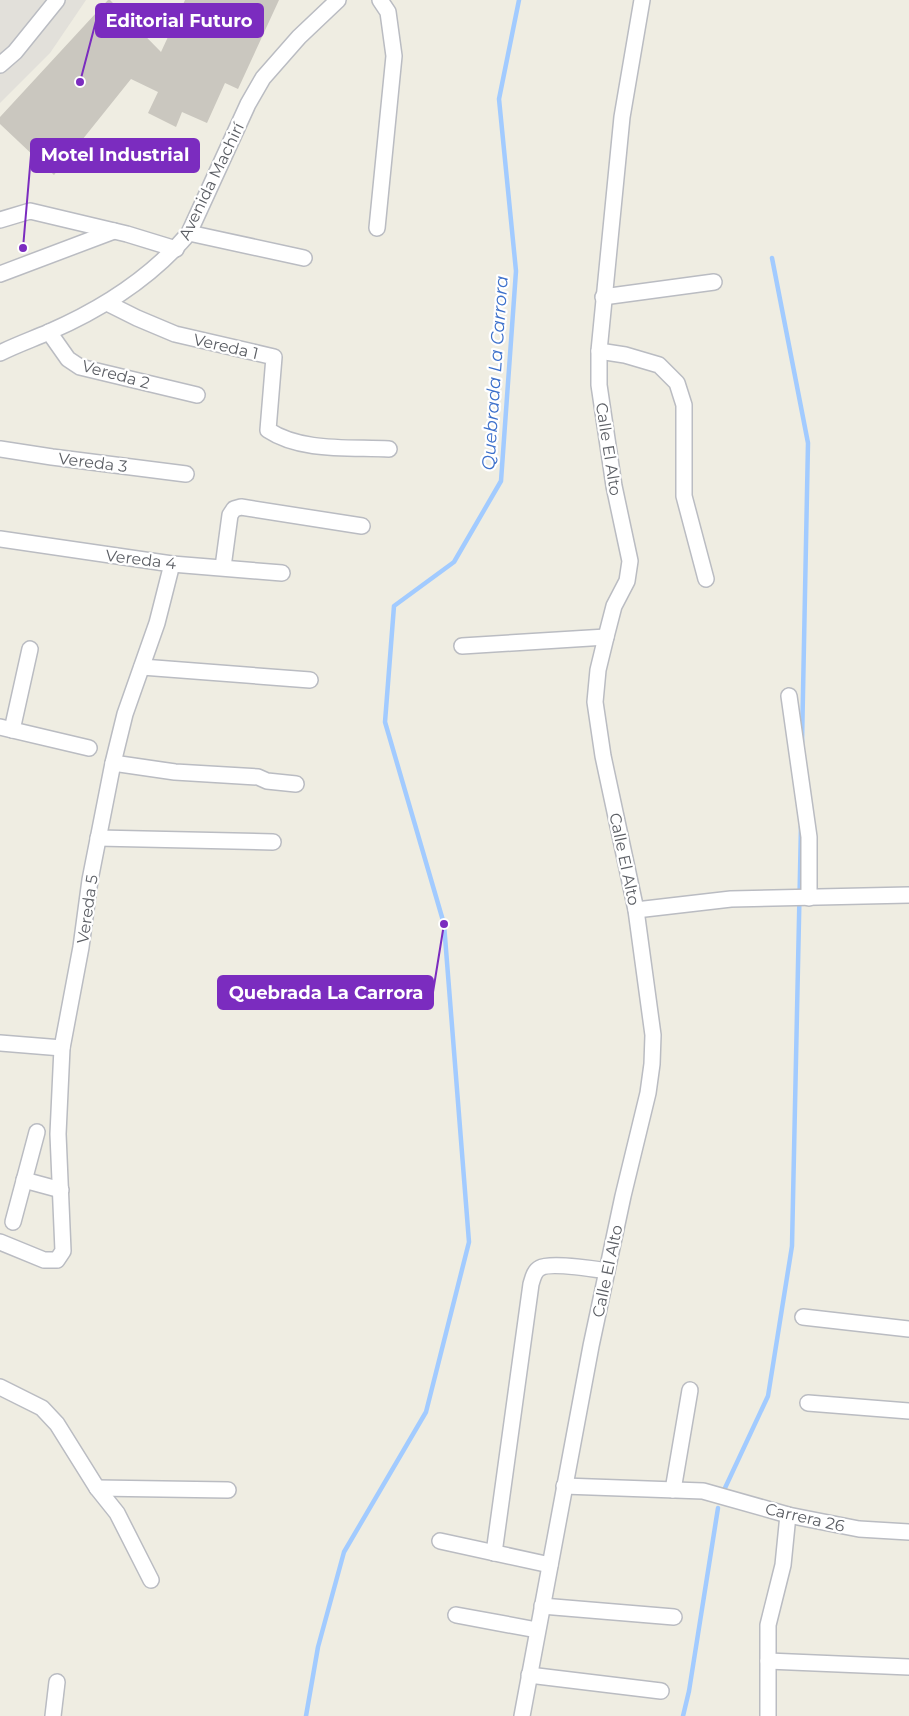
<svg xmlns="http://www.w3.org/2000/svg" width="909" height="1716" font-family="Montserrat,sans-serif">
	<rect width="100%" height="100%" fill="#efede2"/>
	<polygon fill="#e2e0da" points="0,0 86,0 50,53 0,103"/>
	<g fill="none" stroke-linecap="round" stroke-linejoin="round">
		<g stroke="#a2cbff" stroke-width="4.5">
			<polyline points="772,258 808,443 802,743"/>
			<polyline points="725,1488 768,1396 792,1246 801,826"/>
			<polyline points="306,1716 318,1647 344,1552 426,1412 469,1242 444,924 385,722 394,606 454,562 501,481 516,271 499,99 519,0"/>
			<polyline points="683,1716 689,1691 718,1508"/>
		</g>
	</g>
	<polygon fill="#cac7bf" points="108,0 110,0 161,52 185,0 279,0 238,89 225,83 207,123 182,112 176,127 148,113 158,92 131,79 54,175 0,124 0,117"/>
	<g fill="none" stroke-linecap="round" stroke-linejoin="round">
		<defs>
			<g id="minor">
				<polyline points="0,65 15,52 57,0"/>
				<polyline points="0,220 30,211 127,234 176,249"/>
				<polyline points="377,228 394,56 388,12 380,0"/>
				<polyline points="189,233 304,258"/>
				<polyline points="0,274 114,231"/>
				<polyline points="603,297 714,282"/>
				<path d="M107 303 137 318 175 334 274 357 268 430C301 452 350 447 389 449"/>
				<polyline points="49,332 68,359 80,367 197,395"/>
				<polyline points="599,351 625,355 659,365 677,383 684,405 684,496 706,579"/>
				<path d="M0 353C16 345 33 339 49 332 102 309 151 278 189 233L248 104 263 78 299 37 338 0"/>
				<polyline points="0,449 52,457 186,474"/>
				<polyline points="0,539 172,564 282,573"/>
				<polyline points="223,567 230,515 234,509 241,507 362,526"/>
				<polyline points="462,646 606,637"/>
				<polyline points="142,667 310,680"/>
				<polyline points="789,696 809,837 809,898"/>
				<polyline points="0,727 89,748"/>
				<polyline points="12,730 30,649"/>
				<polyline points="113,763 175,772 258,777 267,781 296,784"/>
				<polyline points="98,838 273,842"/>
				<polyline points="636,910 731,899 909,895"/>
				<polyline points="0,1043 62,1048"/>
				<polyline points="24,1180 61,1190"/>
				<polyline points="13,1222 37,1132"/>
				<polyline points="0,1242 44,1260 57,1260 63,1251 58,1134 62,1048 81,947 90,880 113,763 125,714 157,623 172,564"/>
				<polyline points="803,1317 909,1329"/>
				<polyline points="0,1387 42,1408 57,1424 97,1488 117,1513 151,1580"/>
				<polyline points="808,1403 909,1411"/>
				<polyline points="564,1486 703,1491 788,1515 859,1529 909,1532"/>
				<polyline points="97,1488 228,1490"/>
				<polyline points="673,1490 690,1390"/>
				<polyline points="440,1541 550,1565"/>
				<path d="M494 1553 531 1284C533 1278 534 1271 540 1268 550 1262 594 1269 607 1271"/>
				<polyline points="542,1606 674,1617"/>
				<polyline points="456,1615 537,1630"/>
				<polyline points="768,1661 909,1667"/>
				<polyline points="529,1675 661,1691"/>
				<polyline points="53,1716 57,1682"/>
				<polyline points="522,1716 591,1346 623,1196 648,1093 652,1064 653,1035 636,910 603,756 595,702 598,670 606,637 614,606 627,581 630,561 614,486 599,385 599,351 622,117 642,0"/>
				<polyline points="768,1716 768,1625 783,1565 788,1515"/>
			</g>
		</defs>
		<use href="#minor" stroke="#babcc2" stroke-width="18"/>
		<use href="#minor" stroke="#fff" stroke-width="15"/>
	</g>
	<g text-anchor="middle" stroke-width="4.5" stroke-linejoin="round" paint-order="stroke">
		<g font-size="16" fill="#5b5e64" stroke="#fff">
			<text transform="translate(211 181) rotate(-64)" y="6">Avenida Machirí</text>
			<text transform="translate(226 346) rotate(13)" y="6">Vereda 1</text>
			<text transform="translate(116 374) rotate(15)" y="6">Vereda 2</text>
			<text transform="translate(609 449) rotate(81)" y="6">Calle El Alto</text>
			<text transform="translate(93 462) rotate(7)" y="6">Vereda 3</text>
			<text transform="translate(141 559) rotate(7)" y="6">Vereda 4</text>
			<text transform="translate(625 859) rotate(78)" y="6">Calle El Alto</text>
			<text transform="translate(87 909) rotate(-82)" y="6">Vereda 5</text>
			<text transform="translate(607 1271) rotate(-78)" y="6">Calle El Alto</text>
			<text transform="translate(805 1517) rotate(13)" y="6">Carrera 26</text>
		</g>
		<g font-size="18" font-style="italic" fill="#3c70cb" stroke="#fff">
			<text transform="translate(495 373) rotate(-86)" y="6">Quebrada La Carrora</text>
		</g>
	</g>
	<path fill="none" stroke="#7b2cbf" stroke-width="2" d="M80 82L96 21M23 248L31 155M444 924L433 992"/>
	<g fill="#7b2cbf" stroke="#fff" stroke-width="2">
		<circle cx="80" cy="82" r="5"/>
		<circle cx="23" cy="248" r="5"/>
		<circle cx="444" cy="924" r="5"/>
	</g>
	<g fill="#7b2cbf" stroke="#7b2cbf" stroke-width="2">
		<rect x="96" y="4" width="167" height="33" rx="5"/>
		<rect x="31" y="139" width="168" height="33" rx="5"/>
		<rect x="218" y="976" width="215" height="33" rx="5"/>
	</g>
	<g font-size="18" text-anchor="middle" font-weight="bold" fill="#fff">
		<text x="179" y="27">Editorial Futuro</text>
		<text x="115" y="161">Motel Industrial</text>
		<text x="326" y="999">Quebrada La Carrora</text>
	</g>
</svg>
